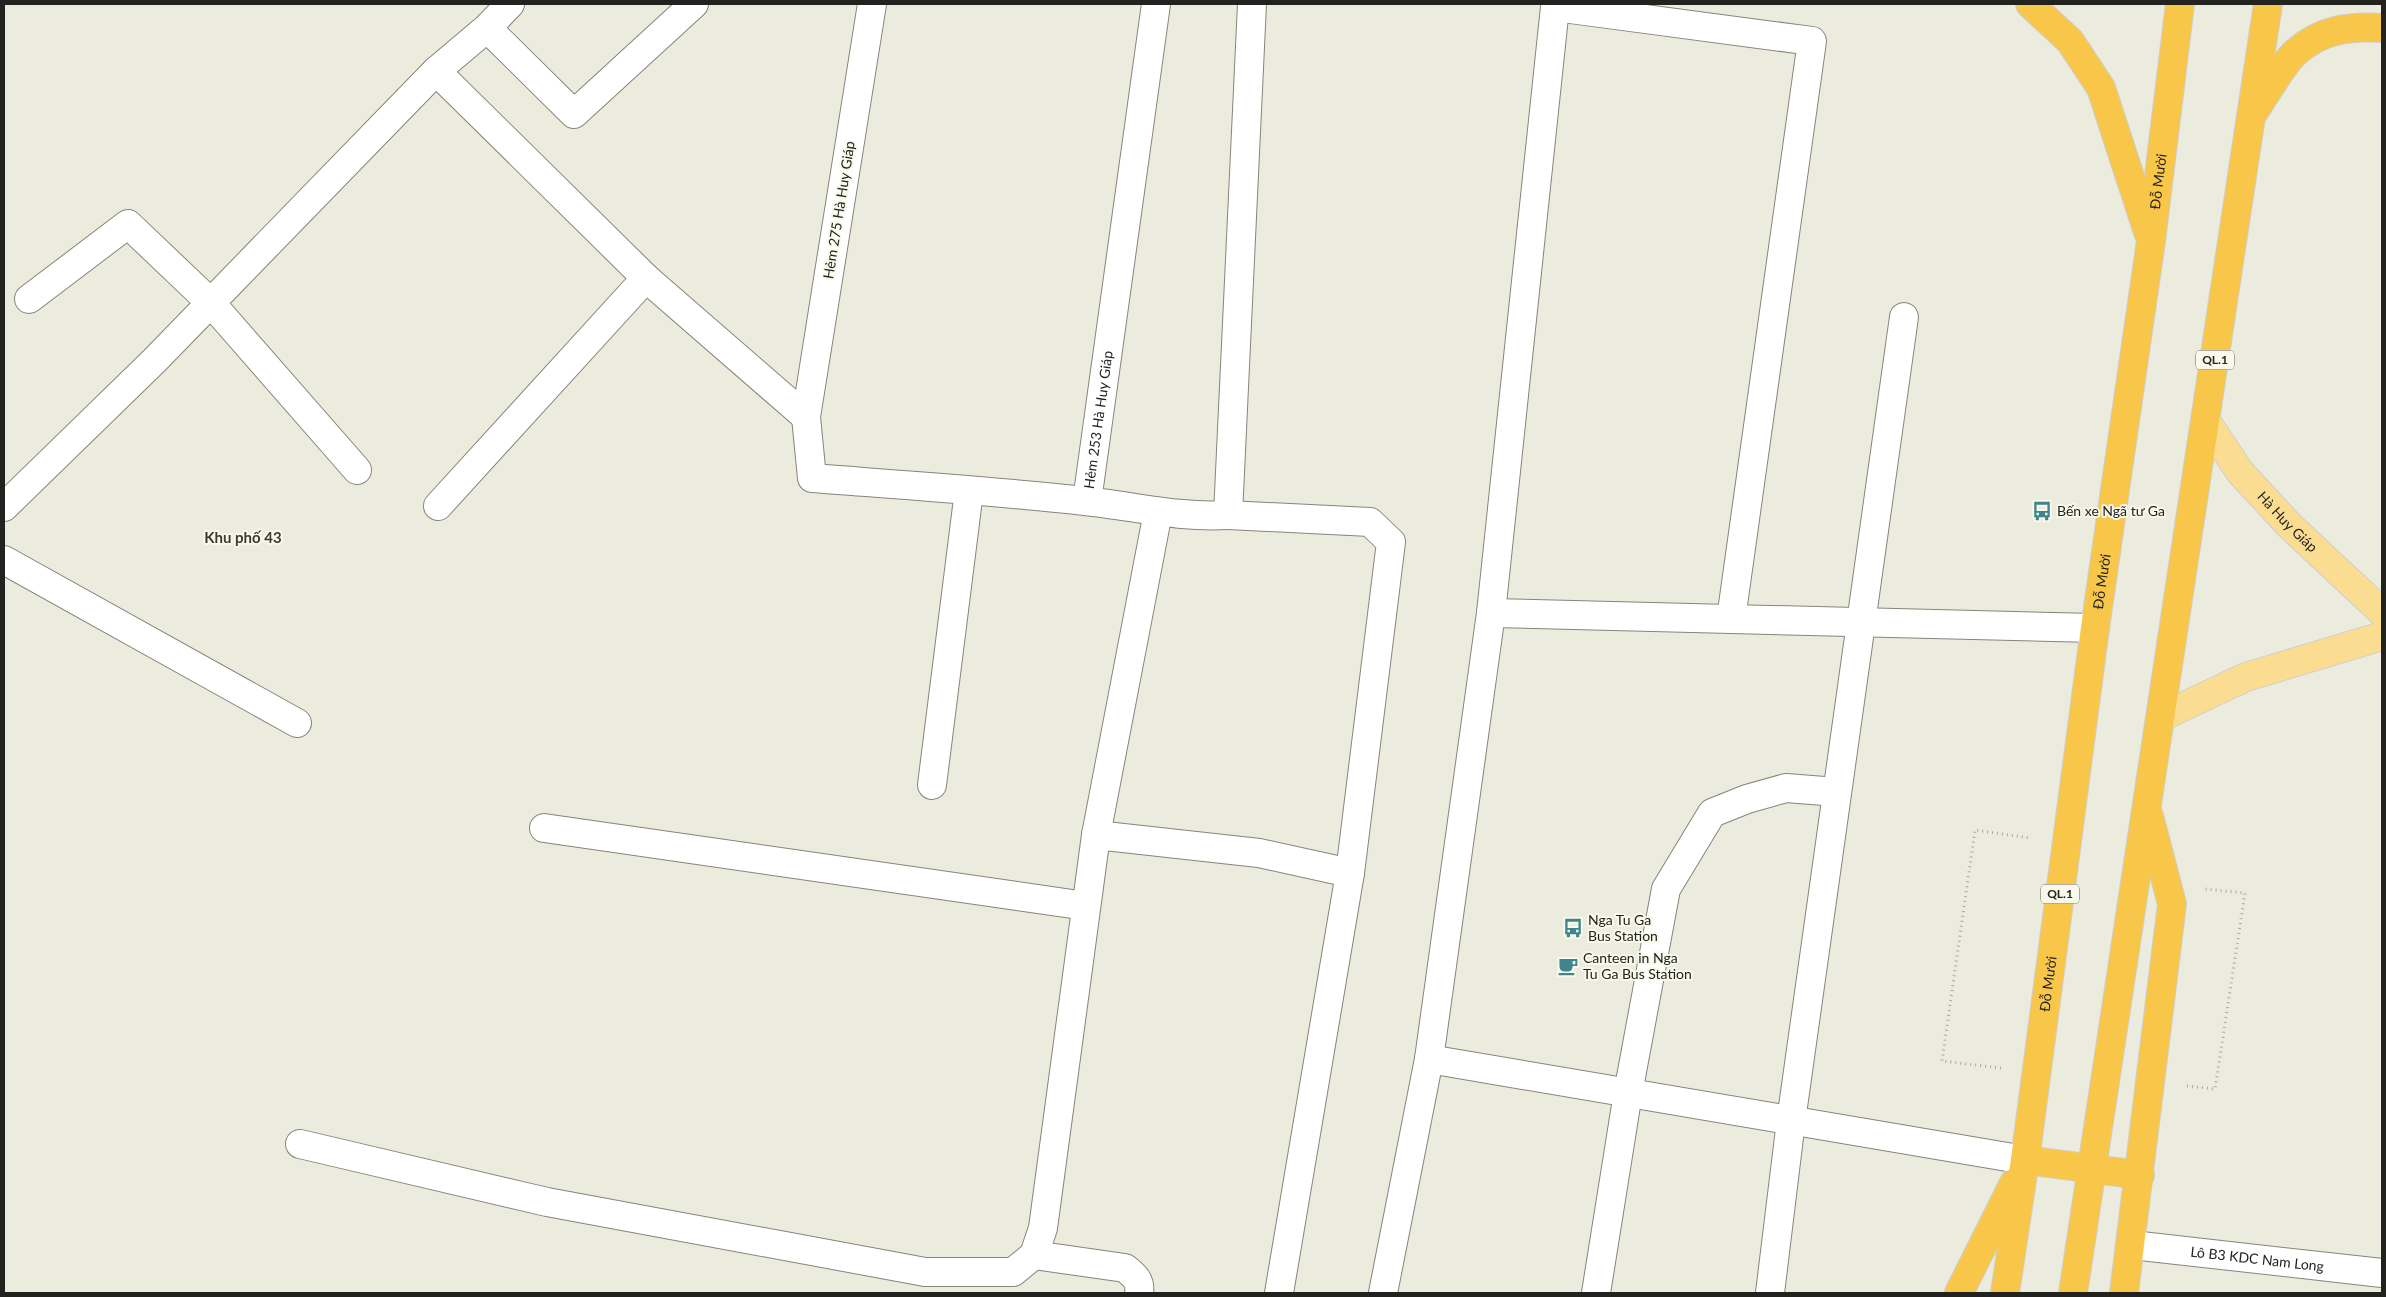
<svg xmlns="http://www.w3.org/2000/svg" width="2386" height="1297" font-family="Lato,sans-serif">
	<rect width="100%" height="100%" fill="#ebebde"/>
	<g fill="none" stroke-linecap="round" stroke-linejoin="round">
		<defs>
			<g id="minor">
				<path d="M872 4 806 417 812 478C903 485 994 491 1085 501 1133 506 1179 518 1228 515L1252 4"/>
				<polyline points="487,28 574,114 694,4"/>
				<polyline points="436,71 646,278 806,417"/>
				<polyline points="29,299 128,224 211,303 357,470"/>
				<path id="s1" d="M1087 501 1156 4"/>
				<polyline points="438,506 646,278"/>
				<polyline points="4,507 155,360 436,71 487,28 510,4"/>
				<polyline points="1228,515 1370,522 1391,542 1350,873 1279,1293"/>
				<polyline points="4,560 297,723"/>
				<polyline points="1491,613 2095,628"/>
				<polyline points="932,785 969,491"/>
				<polyline points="544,828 1086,906"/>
				<polyline points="1096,835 1259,853 1350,873"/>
				<polyline points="1429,1059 2025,1160"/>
				<polyline points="300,1144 547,1202 925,1272 1013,1272 1034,1255 1043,1228 1096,835 1158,512"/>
				<path id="s2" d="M2132 1245 2382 1273"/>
				<path d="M1034 1255 1125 1268C1135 1276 1141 1281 1139 1293"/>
				<polyline points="1383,1293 1429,1059 1491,613 1555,7 1812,41 1731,619"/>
				<polyline points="1596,1293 1628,1093 1666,889 1712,813 1747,799 1786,788 1837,792"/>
				<polyline points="1770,1293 1791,1121 1904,317"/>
			</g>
			<g id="major">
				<path id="s3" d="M2206 421 2240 472 2289 525 2382 612"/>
				<polyline points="2161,717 2246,677 2382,636"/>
			</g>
			<g id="highway">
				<polyline points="2030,4 2070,41 2101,88 2148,232"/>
				<path d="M2254 112C2264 97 2284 62 2296 52 2322 29 2350 26 2382 28"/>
				<polyline points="2025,1160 2140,1175"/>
				<polyline points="1959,1293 2014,1183"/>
				<path id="s4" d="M2005 1293 2025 1160 2095 628 2151 241 2180 4"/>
				<polyline points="2073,1293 2268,4"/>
				<polyline points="2124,1293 2172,904 2149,816"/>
			</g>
		</defs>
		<use href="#minor" stroke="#858579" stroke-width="30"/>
		<use href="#major" stroke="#cecece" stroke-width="30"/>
		<use href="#highway" stroke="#cecece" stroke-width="30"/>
		<g stroke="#a8a89e" stroke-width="3" stroke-dasharray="1 4" stroke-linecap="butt">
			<polyline points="2001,1068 1942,1061 1975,830 2030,838"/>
			<polyline points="2187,1086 2215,1089 2245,893 2205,889"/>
		</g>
		<use href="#minor" stroke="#fff" stroke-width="28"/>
		<use href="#major" stroke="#fbdd92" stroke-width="28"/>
		<use href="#highway" stroke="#f8c74a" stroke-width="28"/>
	</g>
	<defs>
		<symbol id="bus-bare" viewBox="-9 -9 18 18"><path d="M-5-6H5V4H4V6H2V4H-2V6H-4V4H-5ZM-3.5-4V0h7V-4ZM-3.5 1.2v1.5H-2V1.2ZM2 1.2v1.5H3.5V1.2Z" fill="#3e858d" stroke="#f8f8eb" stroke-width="2.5" paint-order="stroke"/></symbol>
		<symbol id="cafe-bare" viewBox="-9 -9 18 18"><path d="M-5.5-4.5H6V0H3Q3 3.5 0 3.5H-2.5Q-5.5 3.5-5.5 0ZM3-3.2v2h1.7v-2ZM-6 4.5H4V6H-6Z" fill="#3e858d" stroke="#f8f8eb" stroke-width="2.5" paint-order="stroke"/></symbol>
	</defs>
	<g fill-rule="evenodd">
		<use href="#bus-bare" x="2028" y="497" width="28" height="28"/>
		<use href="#bus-bare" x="1559" y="914" width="28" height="28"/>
		<use href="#cafe-bare" x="1554" y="952" width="28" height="28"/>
	</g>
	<g text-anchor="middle" stroke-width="4" stroke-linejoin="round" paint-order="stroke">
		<g fill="#f8f8eb" stroke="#62625c" stroke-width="1">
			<rect x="2196" y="350.5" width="38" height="19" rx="4"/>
			<rect x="2041" y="884.5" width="38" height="19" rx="4"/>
		</g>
		<g font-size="12" font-weight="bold" fill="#22221e">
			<text x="2215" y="364">QL.1</text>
			<text x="2060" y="898">QL.1</text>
		</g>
		<g font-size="14" fill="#22221e" stroke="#f8f8eb">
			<text dy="5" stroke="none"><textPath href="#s4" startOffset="1122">Đỗ Mười</textPath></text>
			<text transform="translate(839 210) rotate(-81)" y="5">Hẻm 275 Hà Huy Giáp</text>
			<text dy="5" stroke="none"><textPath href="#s1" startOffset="82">Hẻm 253 Hà Huy Giáp</textPath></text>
			<text dy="5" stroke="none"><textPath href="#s3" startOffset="130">Hà Huy Giáp</textPath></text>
			<text dy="5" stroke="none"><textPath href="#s4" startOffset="718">Đỗ Mười</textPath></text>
			<text dy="5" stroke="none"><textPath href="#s4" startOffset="312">Đỗ Mười</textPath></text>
			<text dy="5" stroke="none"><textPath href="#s2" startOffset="126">Lô B3 KDC Nam Long</textPath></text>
		</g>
		<g font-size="14" fill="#22221e" stroke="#f8f8eb" text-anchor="start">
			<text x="2057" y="516">Bến xe Ngã tư Ga</text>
			<text x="1588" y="925">Nga Tu Ga<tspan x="1588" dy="16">Bus Station</tspan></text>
			<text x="1583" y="963">Canteen in Nga<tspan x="1583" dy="16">Tu Ga Bus Station</tspan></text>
		</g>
		<g font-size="15" font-weight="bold" fill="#3a3a30" stroke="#f8f8eb">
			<text x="243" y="543">Khu phố 43</text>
		</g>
	</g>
	<rect width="2386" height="1297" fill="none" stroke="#22221e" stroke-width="10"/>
</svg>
